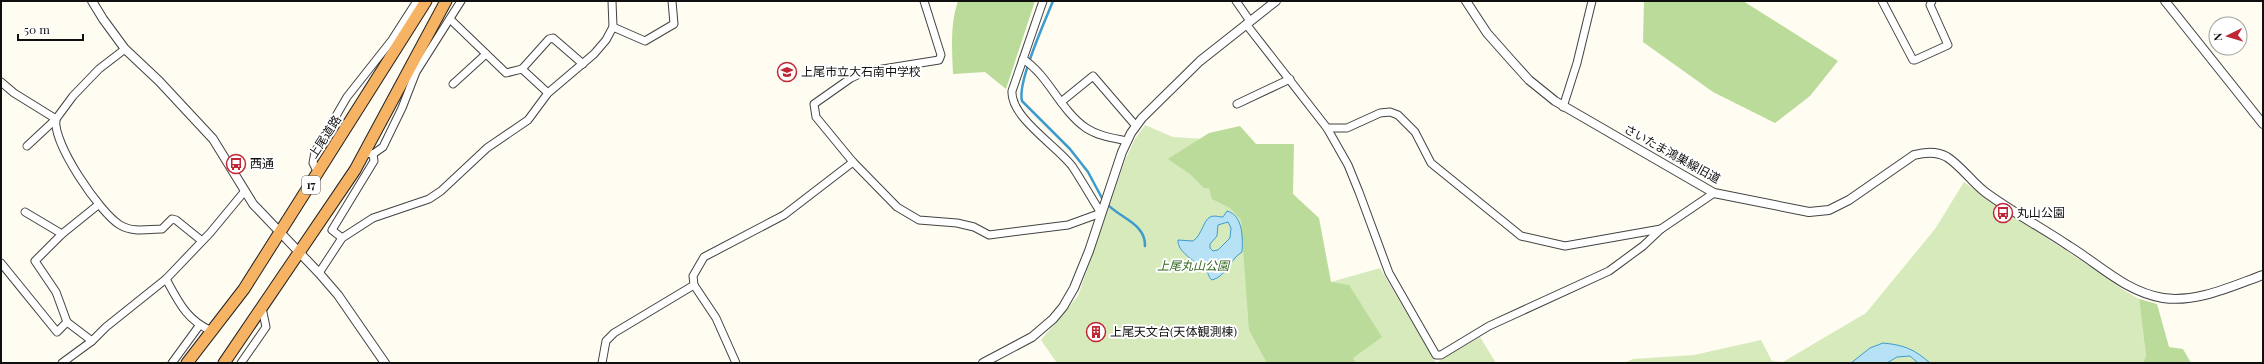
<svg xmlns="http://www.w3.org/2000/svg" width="2264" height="364" font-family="'Playfair Display','Noto Sans JP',serif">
	<rect width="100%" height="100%" fill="#fffcf2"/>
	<g fill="#d6eabb">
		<polygon points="1145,125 1173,137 1206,139 1331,282 1380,268 1436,363 1480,337 1496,363 1057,363 1041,340 1078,296 1125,160 1135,139"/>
		<path d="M1964 182C2003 211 2043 235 2083 262 2102 275 2119 288 2139 299L2146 357 2143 363H1624L1633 359 1694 355 1761 340 1772 361 1783 362 1866 313 1935 229Z"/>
	</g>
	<g fill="#bbdb9a">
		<path d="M958 1H1035L1006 89 985 72 953 74C952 50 950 24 958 1Z"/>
		<polygon points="1644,1 1743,1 1838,61 1810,96 1775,123 1713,92 1643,42"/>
		<polygon points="1240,126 1256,144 1294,144 1293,194 1319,218 1331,282 1349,285 1382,337 1353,358 1356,363 1267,363 1249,330 1241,220 1230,208 1212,199 1209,188 1204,188 1190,174 1168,159 1209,133"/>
		<polygon points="2139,299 2157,304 2169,347 2183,349 2191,363 2143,363 2146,356"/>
	</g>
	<g fill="#b7e2f6" stroke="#3e9bcd" fill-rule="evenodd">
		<path d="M1227 211C1243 215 1243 238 1242 252 1230 259 1226 277 1212 280 1208 277 1209 274 1207 272 1199 263 1177 253 1178 240L1193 241C1202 235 1203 221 1210 217 1214 215 1219 217 1223 217ZM1228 222 1231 228 1230 238 1218 250 1213 251 1210 248V244L1217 236 1218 225Z"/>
		<path d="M1883 343C1904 345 1914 349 1930 363H1918L1910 356 1897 357 1887 363H1851L1870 348Z"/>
	</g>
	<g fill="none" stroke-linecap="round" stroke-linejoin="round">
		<g stroke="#3e9bcd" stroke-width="2.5">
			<path d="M1053 1C1045 21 1017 83 1022 101L1070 149 1088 172 1103 200"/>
			<path d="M1107 204C1120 218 1146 224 1145 246"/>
		</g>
		<defs>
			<g id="minor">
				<path d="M924 1 941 55 939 60 864 72 851 78 814 104 816 117 853 162 897 207 919 220 957 223 974 227 989 235 1068 225 1101 213C1091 197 1082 181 1072 166 1057 146 1010 117 1012 91L1043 1"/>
				<polyline points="1236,1 1250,21"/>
				<polyline points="1882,1 1913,60 1915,60 1948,45 1930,5 1932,1"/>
				<polyline points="450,19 506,73 522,69 549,39 553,38 583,64"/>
				<polyline points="1246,24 1327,128 1348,165 1359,192 1389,273 1436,355 1441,355 1489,326 1609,271 1643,246 1661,229 1714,193"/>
				<polyline points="613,27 645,41 674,24 672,1"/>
				<path d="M1023 59C1049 76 1060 110 1086 128 1098 136 1113 138 1127 141"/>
				<polyline points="522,69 548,93"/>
				<polyline points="1,82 14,93 56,119"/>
				<polyline points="453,84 486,54"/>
				<polyline points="1061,102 1093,76 1136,126"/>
				<polyline points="1237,104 1290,79"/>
				<polyline points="1563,107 1577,63 1592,1"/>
				<path d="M56 119C52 143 100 213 120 225 133 233 148 229 162 229L172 219 176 220 202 241"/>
				<polyline points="1327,128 1347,128 1380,113 1390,112 1398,115 1415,132 1431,163 1521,236 1565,246 1661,229"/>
				<polyline points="27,146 56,119 73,96 99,69 125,49"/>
				<polyline points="364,153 373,154 383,147 402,108 416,72 461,1"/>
				<polyline points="318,173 313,163 315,152 347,97 392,40 417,1"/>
				<polyline points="25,212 62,234"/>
				<polyline points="342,238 332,230 374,161 373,154"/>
				<polyline points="1,263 57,332 67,322"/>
				<polyline points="319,273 342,238 373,218 429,199 441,191 487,148 528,120 548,93 594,54 606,40 613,27 612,1"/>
				<path d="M166 279C178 301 187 321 212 331"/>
				<polyline points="92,341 67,322 56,292 35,261 62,234 98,205"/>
				<polyline points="62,363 92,341 106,327 166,279 210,233 244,192"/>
				<polyline points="172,363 199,326"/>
				<polyline points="241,363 266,327 262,308"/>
				<polyline points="602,363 606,341 614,333 694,285"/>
				<polyline points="736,363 716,318 694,285 693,276 704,257 784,215 853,162"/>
			</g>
			<g id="tertiary">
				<polyline points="92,1 103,19 125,49 159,81 213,139 253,204 319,273 338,295 385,363"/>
				<path d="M1466 1 1487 33 1510 59 1529 80 1555 101 1714 193 1809 212 1829 210 1849 200 1914 155C1925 152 1937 151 1947 157 1961 166 1972 182 1985 192 2012 212 2041 227 2069 246 2100 265 2126 292 2163 298 2197 303 2232 286 2263 275"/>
				<polyline points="2165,1 2263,124"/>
				<polyline points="983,363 1032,337 1053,319 1063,307 1074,288 1089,251 1122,152 1131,133 1142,118 1200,61 1276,1"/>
			</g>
			<g id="trunk">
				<polyline points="187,363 244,289 426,1"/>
				<polyline points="224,363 355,170 446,1"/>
			</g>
		</defs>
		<use href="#minor" stroke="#434343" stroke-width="9"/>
		<use href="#tertiary" stroke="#434343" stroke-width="10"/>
		<use href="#trunk" stroke="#212121" stroke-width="13"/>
		<use href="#minor" stroke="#fff" stroke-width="7"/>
		<use href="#tertiary" stroke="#fff" stroke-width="8"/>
		<use href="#trunk" stroke="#f5b363" stroke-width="11"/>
	</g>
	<defs>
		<symbol id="school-ring" viewBox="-11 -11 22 22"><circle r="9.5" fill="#fff" stroke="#c02736" stroke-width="1.5"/><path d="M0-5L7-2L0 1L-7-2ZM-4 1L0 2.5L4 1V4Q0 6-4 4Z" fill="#c02736"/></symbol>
		<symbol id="bus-ring" viewBox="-11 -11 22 22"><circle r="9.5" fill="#fff" stroke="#c02736" stroke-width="1.5"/><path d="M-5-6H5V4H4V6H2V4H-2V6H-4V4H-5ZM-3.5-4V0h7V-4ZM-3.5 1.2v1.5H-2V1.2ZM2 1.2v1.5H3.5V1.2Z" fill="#c02736"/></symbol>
		<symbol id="building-ring" viewBox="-11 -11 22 22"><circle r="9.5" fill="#fff" stroke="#c02736" stroke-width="1.5"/><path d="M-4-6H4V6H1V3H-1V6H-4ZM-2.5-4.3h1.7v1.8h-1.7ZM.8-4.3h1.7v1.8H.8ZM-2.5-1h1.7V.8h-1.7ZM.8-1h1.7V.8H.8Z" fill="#c02736"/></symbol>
	</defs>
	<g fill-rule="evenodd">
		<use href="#school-ring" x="776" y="61" width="22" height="22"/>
		<use href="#bus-ring" x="225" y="153" width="22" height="22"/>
		<use href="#bus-ring" x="1992" y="202" width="22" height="22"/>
		<use href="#building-ring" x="1085" y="321" width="22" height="22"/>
	</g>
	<g text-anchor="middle" stroke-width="4" stroke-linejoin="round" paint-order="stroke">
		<rect fill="#fff" stroke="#585858" stroke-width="1" x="302" y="176" width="18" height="18" rx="3"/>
		<g font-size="11" font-weight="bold" fill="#101010">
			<text x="311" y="189">17</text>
		</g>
		<g font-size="12" fill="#101010" stroke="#fff" text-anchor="start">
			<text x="801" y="76">上尾市立大石南中学校</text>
			<text x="250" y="168">西通</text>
			<text x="2017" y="217">丸山公園</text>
			<text x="1110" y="336">上尾天文台(天体観測棟)</text>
		</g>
		<g font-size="12" fill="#101010" stroke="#fff">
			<text transform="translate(325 137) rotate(-57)" y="4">上尾道路</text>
			<text transform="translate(1672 154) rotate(29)" y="4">さいたま鴻巣線旧道</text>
		</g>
		<g font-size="12" font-style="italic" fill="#32681f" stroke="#fff">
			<text x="1193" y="270">上尾丸山公園</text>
		</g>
	</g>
	<rect width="2264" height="364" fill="none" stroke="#101010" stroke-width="4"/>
	<g transform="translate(2228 36) rotate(265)"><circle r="19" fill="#ffffff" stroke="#9f9f9f"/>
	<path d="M0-3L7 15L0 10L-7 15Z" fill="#c02736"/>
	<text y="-6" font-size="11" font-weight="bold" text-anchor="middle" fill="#101010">N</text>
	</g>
	<path d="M18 34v6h65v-6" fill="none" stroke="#101010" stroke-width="2"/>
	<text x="24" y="34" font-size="12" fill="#101010" stroke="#ffffff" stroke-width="3" paint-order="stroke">50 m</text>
</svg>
